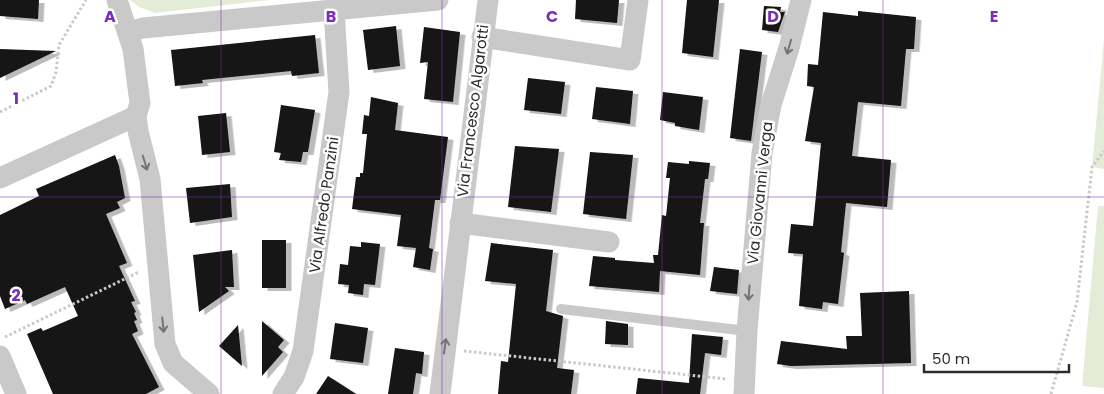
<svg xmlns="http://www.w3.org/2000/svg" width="1104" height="394" font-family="Poppins,sans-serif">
	<defs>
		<filter id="shadow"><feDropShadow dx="5.5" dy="3" stdDeviation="0" flood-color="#0004"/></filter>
	</defs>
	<rect width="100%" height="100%" fill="#fff"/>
	<g fill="#e4ecd8">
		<polygon points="130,0 269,0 155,13 139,7"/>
		<polygon points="1104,39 1104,169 1092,167"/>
		<polygon points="1098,206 1104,206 1104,388 1082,386"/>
	</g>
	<g fill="#131313" filter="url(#shadow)">
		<polygon points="0,0 39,0 38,19 0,16"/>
		<polygon points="576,0 619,0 617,23 575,19"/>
		<polygon points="687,0 719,0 713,57 682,53"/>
		<polygon points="764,6 781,7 780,12 785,12 778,32 762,30"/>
		<polygon points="858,11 916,17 914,49 906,49 901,106 858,102 852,156 891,160 887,207 846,203 841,252 844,253 838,304 823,302 822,309 799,306 803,254 788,253 791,224 813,226 821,143 805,141 814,87 807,86 808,64 818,65 823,12 858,16"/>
		<polygon points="396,26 400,66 368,70 363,30"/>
		<polygon points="424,27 460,32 453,102 424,99 428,62 420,63"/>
		<polygon points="315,35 319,73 292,76 291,71 202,80 203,83 175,86 171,50"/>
		<polygon points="0,49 56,51 0,78"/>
		<polygon points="740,49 762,52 751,141 730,138"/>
		<polygon points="528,78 565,82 561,114 524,110"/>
		<polygon points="596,87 633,91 630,124 592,119"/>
		<polygon points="663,92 703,97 699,130 675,126 675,123 660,120"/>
		<polygon points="371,97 398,103 395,130 448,137 440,200 435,200 429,248 433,249 430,270 413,267 416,248 397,246 401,215 352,209 356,177 360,177 360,173 363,173 367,134 362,134 364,115 369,116"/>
		<polygon points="281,105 315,110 308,152 303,152 301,162 279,160 281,153 274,152"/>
		<polygon points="226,113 230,152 202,155 198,116"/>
		<polygon points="515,146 559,149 551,212 508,207"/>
		<polygon points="590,152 633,155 626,219 583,214"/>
		<polygon points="115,155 119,166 125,198 117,202 120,208 106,214 127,263 119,266 135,301 131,302 136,312 134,313 137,320 134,321 138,331 132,334 159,387 146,394 53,394 27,334 41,328 43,331 78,316 65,287 27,304 25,300 5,309 0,296 0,215 39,196 36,189"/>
		<polygon points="689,161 710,163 708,179 705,179 700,223 704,223 700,275 660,271 659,292 589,286 593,256 615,258 615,260 654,263 653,255 658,255 662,215 666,216 670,178 666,178 668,162 689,164"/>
		<polygon points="230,184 232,217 190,223 186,188"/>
		<rect x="262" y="240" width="24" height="48"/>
		<polygon points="361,242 380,244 375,285 364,284 363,295 348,293 349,285 338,284 340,264 348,265 350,246 361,247"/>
		<polygon points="491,243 553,250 546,311 563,316 557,368 574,370 571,394 498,394 501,361 508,362 516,284 485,281"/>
		<polygon points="232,250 234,287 225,287 229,291 199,312 193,255"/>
		<polygon points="714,267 739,270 737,294 710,291"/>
		<polygon points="909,291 911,363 791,366 777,364 781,341 847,349 846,336 862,336 860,293"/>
		<polygon points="262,321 284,340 278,347 283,352 262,376"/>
		<polygon points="606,321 628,324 628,345 605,344"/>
		<polygon points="335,323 368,328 363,363 330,359"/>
		<polygon points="238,325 242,366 219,346"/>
		<polygon points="692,334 723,337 721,355 705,353 700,394 636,394 638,378 689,383"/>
		<polygon points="395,348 424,352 422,374 416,373 413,394 388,394"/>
		<polygon points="328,376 356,394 316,394"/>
	</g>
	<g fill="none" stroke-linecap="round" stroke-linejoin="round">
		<g stroke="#c9c9c9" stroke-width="3" stroke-dasharray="2.5 2.5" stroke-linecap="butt">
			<polyline points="0,112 51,86 56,72 59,45 86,0"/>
			<polyline points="5,337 139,272"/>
			<polyline points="464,351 726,379"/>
			<polyline points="1051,394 1077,302 1092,167 1104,151"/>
		</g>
		<polyline stroke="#c9c9c9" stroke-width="10" points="561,309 747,331"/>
		<g stroke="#c9c9c9" stroke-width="21">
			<polyline points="117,0 133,49 140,103 136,116 138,131 150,179 165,344 173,363 209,394"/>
			<polyline points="129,32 143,28 438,0"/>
			<polyline points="482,37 630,60 638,0"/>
			<polyline points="0,178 136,116"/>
			<polyline points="460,223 609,242"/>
			<polyline points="0,356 16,394"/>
			<polyline points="283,394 294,377 303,351 339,92 334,10"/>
			<polyline points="440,394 488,0"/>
			<polyline points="744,394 747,331 762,153 771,105 789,48 801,0"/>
		</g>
	</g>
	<defs><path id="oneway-shaft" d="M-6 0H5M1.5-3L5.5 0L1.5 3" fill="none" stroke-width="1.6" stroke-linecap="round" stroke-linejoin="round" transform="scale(1.25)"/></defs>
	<g stroke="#737373">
		<use href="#oneway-shaft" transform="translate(789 47) rotate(106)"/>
		<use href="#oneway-shaft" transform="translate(145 163) rotate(73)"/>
		<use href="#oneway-shaft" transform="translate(749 293) rotate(94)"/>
		<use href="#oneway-shaft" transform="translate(163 325) rotate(84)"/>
		<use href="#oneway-shaft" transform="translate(445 346) rotate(-83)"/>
	</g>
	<path fill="none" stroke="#7b2cbf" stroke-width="1" stroke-opacity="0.55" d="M221 0V394M442 0V394M662 0V394M883 0V394M0 197H1104"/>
	<g text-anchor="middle" stroke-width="5" stroke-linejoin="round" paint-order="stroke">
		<g font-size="15" fill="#2c2c2c" stroke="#fff">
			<text transform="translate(473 111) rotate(-83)" y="5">Via Francesco Algarotti</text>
			<text transform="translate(760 193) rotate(-84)" y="5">Via Giovanni Verga</text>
			<text transform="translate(324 205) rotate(-82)" y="5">Via Alfredo Panzini</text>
		</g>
	</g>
	<g font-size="16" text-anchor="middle" font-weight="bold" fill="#7b2cbf" stroke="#fff" stroke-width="5" stroke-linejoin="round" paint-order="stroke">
		<text x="110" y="22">A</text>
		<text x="331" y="22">B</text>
		<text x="552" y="22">C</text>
		<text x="773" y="22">D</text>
		<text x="994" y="22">E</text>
		<text x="16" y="104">1</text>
		<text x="16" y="301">2</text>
	</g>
	<path d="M924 364v8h145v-8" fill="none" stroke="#2c2c2c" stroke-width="2.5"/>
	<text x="932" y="364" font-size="15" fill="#2c2c2c" stroke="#ffffff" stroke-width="4" paint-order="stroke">50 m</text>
</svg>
